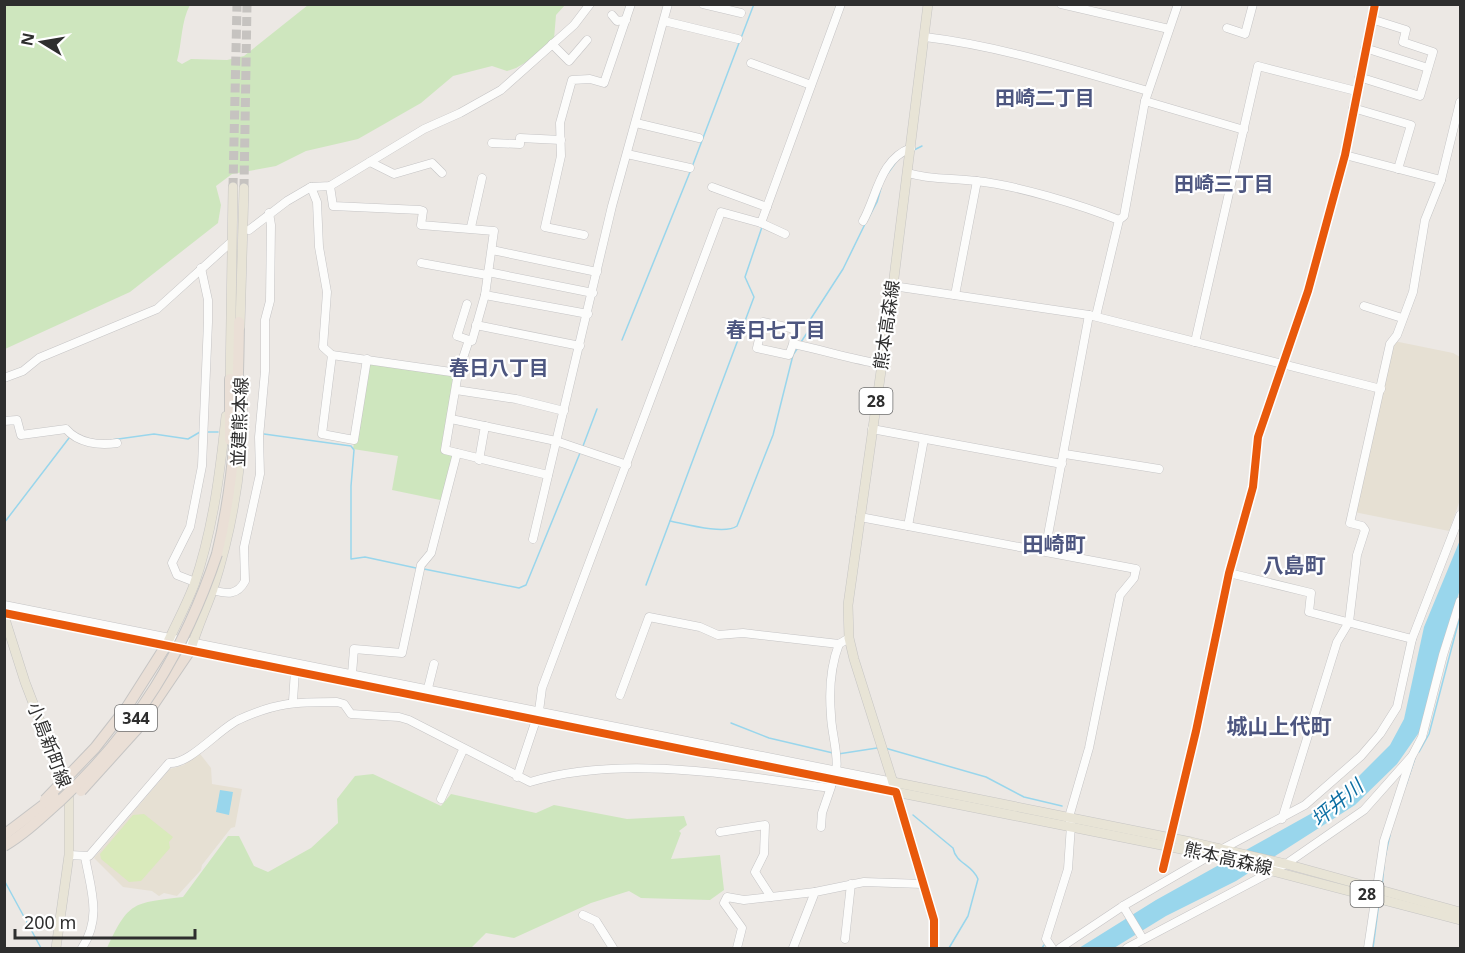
<svg xmlns="http://www.w3.org/2000/svg" width="1465" height="953" font-family="'Noto Sans','Noto Sans JP',sans-serif">
	<rect width="100%" height="100%" fill="#ece8e4"/>
	<g fill="#e6e0d3">
		<polygon points="1394,341 1453,353 1460,357 1460,500 1449,531 1354,512"/>
		<polygon points="197,750 211,768 212,784 242,789 235,827 231,828 202,865 201,870 177,896 164,893 159,896 152,891 123,887 94,858 170,769 184,765"/>
	</g>
	<g fill="#cee6be">
		<path d="M5 5H190C181 21 182 43 177 61L182 64 191 59 227 60 244 56 308 5H565L556 15 554 39 542 53 516 68 507 71 492 66 453 76 421 103 358 139 306 151 276 166 232 174 216 186 221 205 218 223 130 292 5 349Z"/>
		<polygon points="367,359 458,373 445,450 457,453 445,501 392,490 398,456 353,449"/>
		<path d="M373 774 441 806 451 794 536 813 554 805 627 819 684 816 687 825 679 831 681 833 671 859 720 855 724 890 710 900 641 898 629 891 591 903 514 938 486 933 471 948H107C129 901 133 903 183 897L228 836H239L254 866 268 872 311 848 338 823 337 799 355 776Z"/>
	</g>
	<polygon fill="#d9eabb" points="144,814 173,837 169,842 170,848 141,881 129,882 101,859 100,854 133,815"/>
	<g fill="#99d6ec">
		<polygon points="1460,540 1460,589 1433,685 1425,724 1397,764 1355,805 1236,881 1166,916 1114,948 1079,948 1156,900 1314,812 1347,788 1390,745 1404,719 1424,627"/>
		<polygon points="220,790 233,792 229,815 216,812"/>
	</g>
	<g fill="none" stroke-linecap="round" stroke-linejoin="round">
		<g stroke="#99d6ec" stroke-width="1.5">
			<polyline points="741,38 754,4"/>
			<polyline points="914,150 922,146"/>
			<polyline points="692,167 739,43"/>
			<polyline points="888,173 896,162"/>
			<polyline points="868,219 877,202 881,188"/>
			<polyline points="622,340 690,172"/>
			<polyline points="801,342 809,330 810,320 843,269 865,224"/>
			<polyline points="208,432 218,432"/>
			<polyline points="264,434 351,446 354,450 351,486 351,559 365,557 416,568"/>
			<polyline points="111,440 154,434 188,439 200,432"/>
			<polyline points="583,446 597,409"/>
			<path d="M670 521C685 524 725 535 737 526L773 435 793 355 797 349"/>
			<polyline points="4,523 69,438"/>
			<polyline points="424,569 519,588 526,585 580,453"/>
			<polyline points="646,585 754,297 745,277 762,227"/>
			<polyline points="731,723 769,738 833,753"/>
			<polyline points="885,748 986,777 1024,797 1062,806"/>
			<polyline points="1419,752 1429,734 1460,616"/>
			<polyline points="838,754 877,748"/>
			<polyline points="1406,785 1415,758"/>
			<path d="M913 815 953 848C956 864 972 864 978 879L968 916 949 948"/>
			<polyline points="1385,857 1390,835"/>
			<polyline points="4,880 41,948"/>
			<polyline points="1382,887 1384,865"/>
			<polyline points="1042,948 1044,945"/>
			<polyline points="1373,948 1379,902"/>
		</g>
		<g stroke="#c6c3c0" stroke-width="9" stroke-dasharray="9 4.5" stroke-linecap="butt">
			<polyline points="233,187 237,4"/>
			<polyline points="244,188 247,4"/>
		</g>
		<defs>
			<g id="minor">
				<polyline points="703,4 741,13"/>
				<polyline points="1061,4 1169,29"/>
				<polyline points="612,15 617,21 626,20"/>
				<polyline points="664,21 738,39"/>
				<polyline points="1227,28 1245,34 1253,4"/>
				<path d="M925 37C1001 46 1074 70 1148 91"/>
				<polyline points="552,44 569,61 587,40"/>
				<polyline points="1365,48 1428,68"/>
				<polyline points="751,63 811,85"/>
				<polyline points="1359,77 1420,96 1433,52 1403,42 1406,30 1371,19"/>
				<polyline points="1145,101 1244,130"/>
				<polyline points="1353,108 1411,125 1398,169"/>
				<polyline points="636,123 699,138"/>
				<polyline points="492,143 520,144 520,138 561,140"/>
				<polyline points="627,154 690,168"/>
				<polyline points="1345,155 1441,180"/>
				<polyline points="370,162 394,174 432,163 442,173"/>
				<path d="M908 173C931 180 953 178 976 181 1016 185 1081 205 1119 220"/>
				<polyline points="330,186 333,206 420,210 423,211 421,225 494,231 485,295 588,314"/>
				<polyline points="311,187 317,202 319,247 327,292 323,347 332,355 458,373"/>
				<polyline points="712,187 767,207"/>
				<path d="M863 221C877 196 880 159 911 148"/>
				<polyline points="761,223 785,234"/>
				<polyline points="471,227 482,178"/>
				<polyline points="249,230 287,201 311,187 330,186 424,129 460,113 501,90 574,25 590,4"/>
				<polyline points="584,235 545,227 561,156 560,123 572,80 590,79 604,83 631,4"/>
				<polyline points="492,250 597,272"/>
				<polyline points="421,263 487,275"/>
				<polyline points="488,272 593,293"/>
				<polyline points="893,286 1089,315 1381,389"/>
				<polyline points="955,295 977,181"/>
				<polyline points="467,304 457,336 469,340 458,373 445,450 548,475"/>
				<polyline points="1364,306 1402,318"/>
				<polyline points="1096,316 1119,220 1124,216 1145,101 1178,4"/>
				<polyline points="476,325 580,346"/>
				<polyline points="469,340 472,341 485,295"/>
				<polyline points="1195,342 1258,66 1356,91"/>
				<path d="M793 344 795 329 763 322 757 348 789 355 793 344C823 350 851 359 881 364"/>
				<polyline points="332,355 322,434 354,440 367,359"/>
				<polyline points="4,378 23,371 39,358 157,309 229,244"/>
				<polyline points="456,390 516,399 564,411"/>
				<polyline points="451,419 556,441 627,465"/>
				<path d="M4 421 17 420 21 435 66 429C78 443 99 446 117 443"/>
				<polyline points="872,429 1062,464"/>
				<polyline points="1065,454 1159,469"/>
				<polyline points="479,460 485,426"/>
				<polyline points="860,517 1136,569 1134,578 1120,595 1089,748 1069,817 1071,825 1068,869 1046,939 1052,948"/>
				<polyline points="908,526 924,439"/>
				<polyline points="533,539 612,206 668,4"/>
				<polyline points="1045,551 1089,315"/>
				<polyline points="1229,573 1311,593 1309,612 1412,639"/>
				<polyline points="195,582 177,575 172,563 190,527 202,466 208,322 208,300 201,268"/>
				<path d="M212 590C227 594 237 596 245 581L244 547 260 474 259 437 265 371V320L270 301 271 225 269 213"/>
				<polyline points="4,605 893,782"/>
				<polyline points="4,613 896,792 934,920 934,948"/>
				<polyline points="352,674 354,649 402,653 421,565 431,553 457,453"/>
				<polyline points="427,692 434,664"/>
				<polyline points="620,695 649,617 700,627 718,635 743,633 839,644 849,638"/>
				<polyline points="293,701 295,670"/>
				<polyline points="517,777 539,711 542,688 721,212 761,223 841,4"/>
				<polyline points="441,799 463,750"/>
				<polyline points="1282,819 1337,642 1349,622 1357,555 1365,530 1362,526 1350,523 1390,344 1397,335 1413,292 1425,220 1441,180 1460,102"/>
				<polyline points="821,827 822,813 831,787"/>
				<polyline points="720,832 765,825 764,854 755,872 771,897"/>
				<path d="M69 855 89 856 169 763C189 765 218 730 238 720 277 702 296 702 337 702L344 704 351 714 399 717 409 720 530 782C621 754 735 775 829 788 845 770 831 736 831 715 829 692 831 665 839 644"/>
				<polyline points="1163,869 1196,731 1229,573 1253,487 1258,437 1308,291 1345,155 1375,4"/>
				<polyline points="1123,906 1143,939"/>
				<polyline points="583,915 596,921 613,948"/>
				<polyline points="845,939 851,884"/>
				<path d="M82 948C102 918 91 890 85 857"/>
				<polyline points="737,948 742,928 724,903 727,897 744,900 815,892"/>
				<polyline points="793,948 815,892 864,882 923,884"/>
				<polyline points="1060,948 1123,906 1211,855 1305,805 1361,756 1380,734 1397,707 1412,639 1460,515"/>
				<polyline points="1127,948 1286,864 1364,810 1412,756 1422,737 1443,655 1460,601"/>
				<polyline points="1368,948 1384,841 1411,758"/>
			</g>
			<g id="major">
				<polyline points="928,4 893,286 848,605 849,638 854,659 896,792 1211,855 1460,920"/>
				<polyline points="240,327 244,188"/>
				<polyline points="230,384 233,187"/>
				<polyline points="4,616 25,682 69,797 69,855 56,948"/>
				<path d="M167 644C176 624 186 606 194 585 213 530 220 473 226 416"/>
				<path d="M191 649C197 628 206 609 213 589 234 523 245 455 242 386"/>
				<polyline points="893,782 1191,842 1286,864 1460,912"/>
			</g>
			<g id="highway">
				<polyline points="230,440 230,379"/>
				<path d="M217 554C236 475 238 403 239 322"/>
				<polyline points="127,707 167,644"/>
				<polyline points="137,729 191,649"/>
			</g>
		</defs>
		<use href="#minor" stroke="#c5c4c5" stroke-width="9"/>
		<use href="#major" stroke="#c6c5c4" stroke-width="10"/>
		<use href="#highway" stroke="#c6c5c4" stroke-width="12"/>
		<use href="#minor" stroke="#fcfcfb" stroke-width="8"/>
		<use href="#major" stroke="#e8e4d6" stroke-width="9"/>
		<use href="#highway" stroke="#eadfd6" stroke-width="10"/>
		<defs>
			<g id="highway-bridge">
				<polyline points="81,791 137,729"/>
				<polyline points="45,800 95,748 127,707"/>
				<polyline points="4,835 54,797"/>
				<path d="M4 846C26 833 43 816 61 800 136 731 185 650 217 554"/>
			</g>
		</defs>
		<use href="#highway-bridge" stroke="#c6c5c4" stroke-width="12" stroke-linecap="butt"/>
		<use href="#highway-bridge" stroke="#eadfd6" stroke-width="10"/>
		<defs>
			<g id="cycleway">
				<polyline points="4,613 896,792 934,920 934,948"/>
				<polyline points="1163,869 1196,731 1229,573 1253,487 1258,437 1308,291 1345,155 1375,4"/>
			</g>
		</defs>
		<use href="#cycleway" stroke="#fff" stroke-width="11"/>
		<use href="#cycleway" stroke="#e8590c" stroke-width="8"/>
	</g>
	<g text-anchor="middle" stroke-width="4.5" stroke-linejoin="round" paint-order="stroke">
		<g fill="#fff" stroke="#6d6d6d" stroke-width="1.5">
			<rect x="859.5" y="388" width="33" height="26" rx="4.5"/>
			<rect x="115" y="705" width="42" height="26" rx="4.5"/>
			<rect x="1350.5" y="881" width="33" height="26" rx="4.5"/>
		</g>
		<g font-size="16" font-weight="bold" fill="#2e2e2e">
			<text x="876" y="407">28</text>
			<text x="136" y="724">344</text>
			<text x="1367" y="900">28</text>
		</g>
		<g font-size="18" fill="#2e2e2e" stroke="#fff">
			<text transform="translate(887 325) rotate(-82)" y="6">熊本高森線</text>
			<text transform="translate(240 422) rotate(-88)" y="6">並建熊本線</text>
			<text transform="translate(49 745) rotate(69)" y="6">小島新町線</text>
			<text transform="translate(1228 859) rotate(13)" y="6">熊本高森線</text>
		</g>
		<g font-size="20" font-weight="bold" fill="#4d5680" stroke="#fff">
			<text x="1045" y="105">田崎二丁目</text>
			<text x="1224" y="191">田崎三丁目</text>
			<text x="776" y="337">春日七丁目</text>
			<text x="499" y="375">春日八丁目</text>
		</g>
		<g font-size="20" font-style="italic" fill="#0d6fa3" stroke="#fff">
			<text transform="translate(1337 803) rotate(-40)" y="7">坪井川</text>
		</g>
		<g font-size="21" font-weight="bold" fill="#4d5680" stroke="#fff">
			<text x="1054" y="552">田崎町</text>
			<text x="1294" y="573">八島町</text>
			<text x="1279" y="734">城山上代町</text>
		</g>
	</g>
	<rect width="1465" height="953" fill="none" stroke="#2e2e2e" stroke-width="12"/>
	<g transform="translate(42 42) rotate(281)" stroke="#ffffff" stroke-width="4.5" paint-order="stroke">
	<path d="M0-4.5L10 22L0 15L-10 22Z" fill="#2e2e2e"/>
	<text y="-9" font-size="16" font-weight="bold" text-anchor="middle" fill="#2e2e2e">N</text>
	</g>
	<path d="M15 929v9h180v-9" fill="none" stroke="#2e2e2e" stroke-width="3"/>
	<text x="24" y="929" font-size="18" fill="#2e2e2e" stroke="#ffffff" stroke-width="4.5" paint-order="stroke">200 m</text>
</svg>
